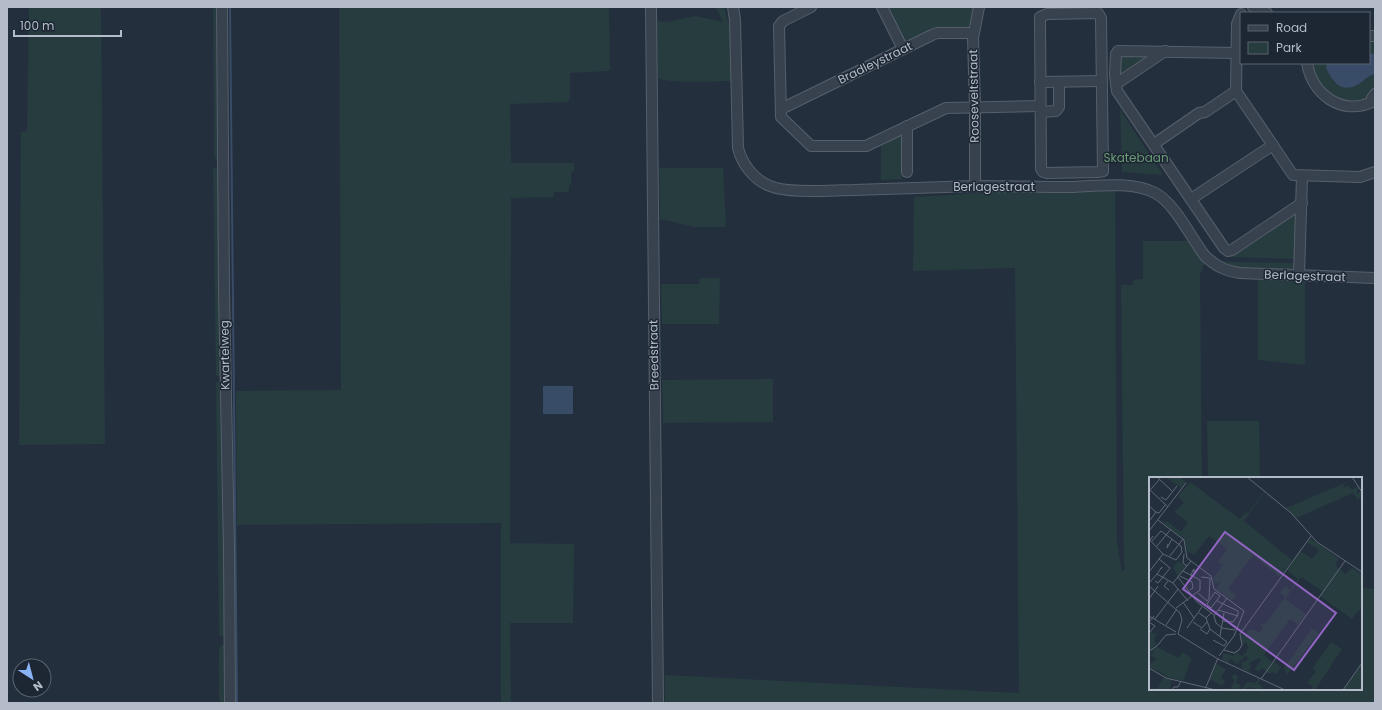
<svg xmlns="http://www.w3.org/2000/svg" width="1382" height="710" font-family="Poppins,sans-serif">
	<rect width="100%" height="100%" fill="#242f3e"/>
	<g fill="#263c3f">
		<polygon points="29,7 101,7 105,444 19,445 21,132 27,131"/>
		<polygon points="213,7 221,7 222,161 216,161 214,154"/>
		<polygon points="339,7 609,7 610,69 608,71 570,73 570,98 567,102 510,104 511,163 574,163 574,171 571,172 571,185 569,185 569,192 554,192 554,197 511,198 510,543 574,544 573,623 510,623 511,703 501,703 501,523 237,525 236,391 341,390"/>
		<path d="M716 7H724L730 28 732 81C718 81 667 84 658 78L657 21 666 22 677 20 695 16 723 22Z"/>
		<polygon points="885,7 974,7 969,28 905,43"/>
		<polygon points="1369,38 1375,38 1375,54 1369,53"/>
		<polygon points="1119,55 1149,56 1120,78 1118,57"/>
		<path d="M1312 63H1327L1326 68 1335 84H1359L1372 75 1375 74V90L1368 99C1362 99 1355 101 1349 100 1328 99 1316 83 1312 63Z"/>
		<polygon points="1120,106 1123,114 1163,175 1122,172"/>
		<polygon points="901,133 902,179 881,180 881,142"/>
		<polygon points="213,168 222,169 224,376 216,376"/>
		<polygon points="659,168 723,168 726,227 694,227 660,219"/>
		<polygon points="1015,191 1115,191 1117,542 1122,572 1126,567 1124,565 1121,285 1133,285 1133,280 1143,279 1143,241 1190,241 1205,263 1200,274 1202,478 1150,478 1150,689 1361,689 1361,588 1375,589 1375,703 665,703 665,675 1019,693 1015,268 913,271 914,197"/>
		<polygon points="1297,211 1297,259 1226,257 1233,252"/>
		<polygon points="1212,257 1221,261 1229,262 1295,263 1293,268 1289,269 1243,269 1228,267"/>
		<polygon points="700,278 720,278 719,324 662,324 661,284 699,284"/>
		<polygon points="1258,279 1305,280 1305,365 1258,360"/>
		<polygon points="773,379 773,422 663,423 662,380"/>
		<polygon points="225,381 227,637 219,636 219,632 216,382"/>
		<polygon points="1207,421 1259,421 1260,478 1208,478"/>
		<polygon points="222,645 227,646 227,703 220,703 219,698 219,648"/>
	</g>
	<g fill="#394c67">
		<path d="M1369 53 1375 54V74C1369 75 1365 80 1359 84 1342 94 1333 83 1326 68L1327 63H1369Z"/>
		<rect x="543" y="386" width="30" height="28"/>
	</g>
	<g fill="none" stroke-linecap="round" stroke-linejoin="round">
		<polyline stroke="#394c67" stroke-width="2" points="230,7 237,703"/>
		<defs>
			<g id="minor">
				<polyline points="222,7 224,292 229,550 230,703"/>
				<polyline points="651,7 658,703"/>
				<path d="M733 7 735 20 738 148C742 164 754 180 770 186 789 194 832 190 854 190 894 189 934 187 975 186 1007 186 1039 187 1071 187 1096 186 1133 181 1155 193 1175 203 1191 238 1205 256 1216 266 1225 271 1240 273L1375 278"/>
				<polyline points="811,7 783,21 779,26 781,117 811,146 866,146 946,108 1040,106"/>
				<polyline points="882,7 903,49"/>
				<polyline points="1253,7 1267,13"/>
				<polygon points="1098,13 1101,18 1103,171 1098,172 1047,173 1043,172 1041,169 1040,17 1047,14"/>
				<polyline points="1241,14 1237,24 1236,91 1293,175 1360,177 1375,172"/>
				<polyline points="1369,36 1375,36"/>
				<polyline points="1237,53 1118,51 1116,54 1115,75 1117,91 1224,248 1228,251 1232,250 1302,203"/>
				<path d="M1307 63C1312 94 1341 116 1372 102V98L1375 94"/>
				<polyline points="1040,82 1102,81"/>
				<polyline points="1116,84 1165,51"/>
				<polyline points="781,109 932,35 937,33 973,33"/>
				<polyline points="1041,112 1056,111 1059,107 1059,82"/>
				<polyline points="907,126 907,172"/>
				<polyline points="1154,144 1199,113 1205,112 1236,91"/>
				<polyline points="975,186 975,107 973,38 979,7"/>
				<polyline points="1191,199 1273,145"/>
				<polyline points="1299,275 1302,176"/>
			</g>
		</defs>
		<use href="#minor" stroke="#565f6c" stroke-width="12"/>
		<use href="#minor" stroke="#38414e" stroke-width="10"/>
	</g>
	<g text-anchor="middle" stroke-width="3" stroke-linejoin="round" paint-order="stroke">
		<g font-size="12" fill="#b4bcc9" stroke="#1d2633">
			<text transform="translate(875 63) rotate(-26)" y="4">Bradleystraat</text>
			<text transform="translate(974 96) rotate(-91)" y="4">Rooseveltstraat</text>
			<text x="994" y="191">Berlagestraat</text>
			<text transform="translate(1305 276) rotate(2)" y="4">Berlagestraat</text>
			<text transform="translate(225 355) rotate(-91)" y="4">Kwartelweg</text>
			<text transform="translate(654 355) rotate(-91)" y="4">Breedstraat</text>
		</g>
		<g font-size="12" fill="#6b9a76" stroke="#1d2633">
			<text x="1136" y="162">Skatebaan</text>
		</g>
	</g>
	<g transform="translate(1149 477)">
		<rect width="213" height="213" fill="#242f3e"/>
		<path d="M17 0H31L37 5 32 11ZM41 5 91 42 97 35 99 36 115 15 139 35 115 16 95 44 143 83 131 100 104 78 79 112 88 118 83 124 67 112 72 104 67 107 64 101 78 82 73 88 69 85 78 72 60 59 45 78 38 74 36 64 10 42 16 46 18 44 32 55 39 45 25 35 35 26 29 19ZM198 5 194 8 195 10 200 9 203 13 209 9 210 12 207 14 209 17 212 14 213 20 208 22 204 16 147 41 137 31ZM161 61 190 82 186 88 196 97 203 91 213 97V129L209 135 213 139 208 135 203 142 171 119 173 114 152 100 136 122 157 137 149 148 141 142 115 178 123 185 117 194 113 191 111 194 105 193 112 183 110 181 100 186 102 190 99 195 93 192 92 185 97 184 99 181 96 179 88 187 82 182 79 186 73 182 74 176 84 179 87 175 93 179 97 175 99 170 97 165 93 168 92 158 95 159 101 152 111 155 114 150 109 146 116 147 136 120 131 116 136 109 141 113 149 102 138 93 151 74 163 82 170 73 158 65ZM36 75 29 84 37 89 29 100 24 90ZM163 151 170 156 138 198 135 191ZM10 152 5 164 8 168 0 173V155L7 157ZM182 165 193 172 166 213H161L164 209 158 206 167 194 164 191ZM8 170 30 181 33 175 43 181 34 204 15 199 12 197 19 199 0 190V187L8 182 1 178 6 173 0 176V174ZM125 185 132 190 127 197 123 195 121 197 117 195ZM67 187 77 192 72 201 76 203 73 209 61 202ZM213 187V213H194ZM85 197 89 199 87 206 92 208 89 213H81L86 203 82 201ZM14 201 24 203 20 205 23 204 20 213H0V212L8 211 14 208 9 210ZM109 201 111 202 109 207 114 210 112 213 99 210 97 213 93 212 98 205 107 206Z" fill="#263c3f"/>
		<path fill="none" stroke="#5e6776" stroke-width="1" d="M8 0 23 14M98 0 142 36 168 65 213 95M203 0 213 15M0 12 19 30M0 14 11 2M12 20 17 23 28 9M0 29 7 35 1 43M7 35 10 36 16 28M9 43 35 63 38 81 62 99 65 112 95 134 85 159 70 179M0 54 37 6M3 64 12 54 32 69 33 75 27 83 14 77 1 63 4 59M19 67 18 71 23 62M8 69 22 52M35 77 34 86 38 89M21 79 34 62M0 95 14 77M8 97 24 106M42 98 44 93 45 92 47 95 44 94M31 99 43 105 44 111 41 113M29 100 48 125 65 138M52 100 61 101 60 121M6 104 9 106 21 91 10 82M19 104 15 109 20 113M0 106 8 97 13 90 12 92M0 109 31 136 33 143 29 157M66 115 71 119 62 131 58 127ZM49 116 58 124 60 121M78 121 65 139 67 146 73 151 86 153M0 122 9 109M39 124 24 106 42 84M68 124 89 134V138L84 145 74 144M34 125 45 141M27 131 51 113V103L34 94M69 133 89 139M50 136 57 141 62 136M0 139 27 155M57 141 61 152 78 165 75 169 64 163M6 142 29 112M44 145 53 151 58 145M17 148 28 132M38 151 53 130M51 152 58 157 61 152M0 156 6 149 0 145 5 139M29 157 69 182 136 213M71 159 75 136M75 173 85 176 90 173 93 168 91 157 162 59M0 174 8 169 17 158 27 157M0 191 17 201 67 213M112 202 196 84M57 210 69 181M23 213 25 210H29L32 204M194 213 213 186"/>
		<path fill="#9266c3" fill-opacity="0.15" stroke="#9266c3" stroke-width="2" d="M76 55 187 136 145 193 34 112Z"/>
		<rect width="213" height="213" fill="none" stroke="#b4bcc9" stroke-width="2"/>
	</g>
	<rect width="1382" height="710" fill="none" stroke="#b4bcc9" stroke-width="16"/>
	<rect x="1240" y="12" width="130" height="52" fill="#1d2633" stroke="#59626f"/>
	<rect x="1248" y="25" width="20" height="6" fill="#38414e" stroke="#59626f"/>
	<text x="1276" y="32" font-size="12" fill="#b4bcc9">Road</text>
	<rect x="1248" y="42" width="20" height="12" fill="#263c3f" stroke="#59626f"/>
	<text x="1276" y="52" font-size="12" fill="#b4bcc9">Park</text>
	<g transform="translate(32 678) rotate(144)"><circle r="19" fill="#1d2633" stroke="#59626f"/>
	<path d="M0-3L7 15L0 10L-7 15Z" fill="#8ab4f8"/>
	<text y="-6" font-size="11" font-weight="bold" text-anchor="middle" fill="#b4bcc9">N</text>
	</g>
	<path d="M14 30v6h107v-6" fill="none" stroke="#b4bcc9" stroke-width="2"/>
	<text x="20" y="30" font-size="12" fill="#b4bcc9" stroke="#1d2633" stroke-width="3" paint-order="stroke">100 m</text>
</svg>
